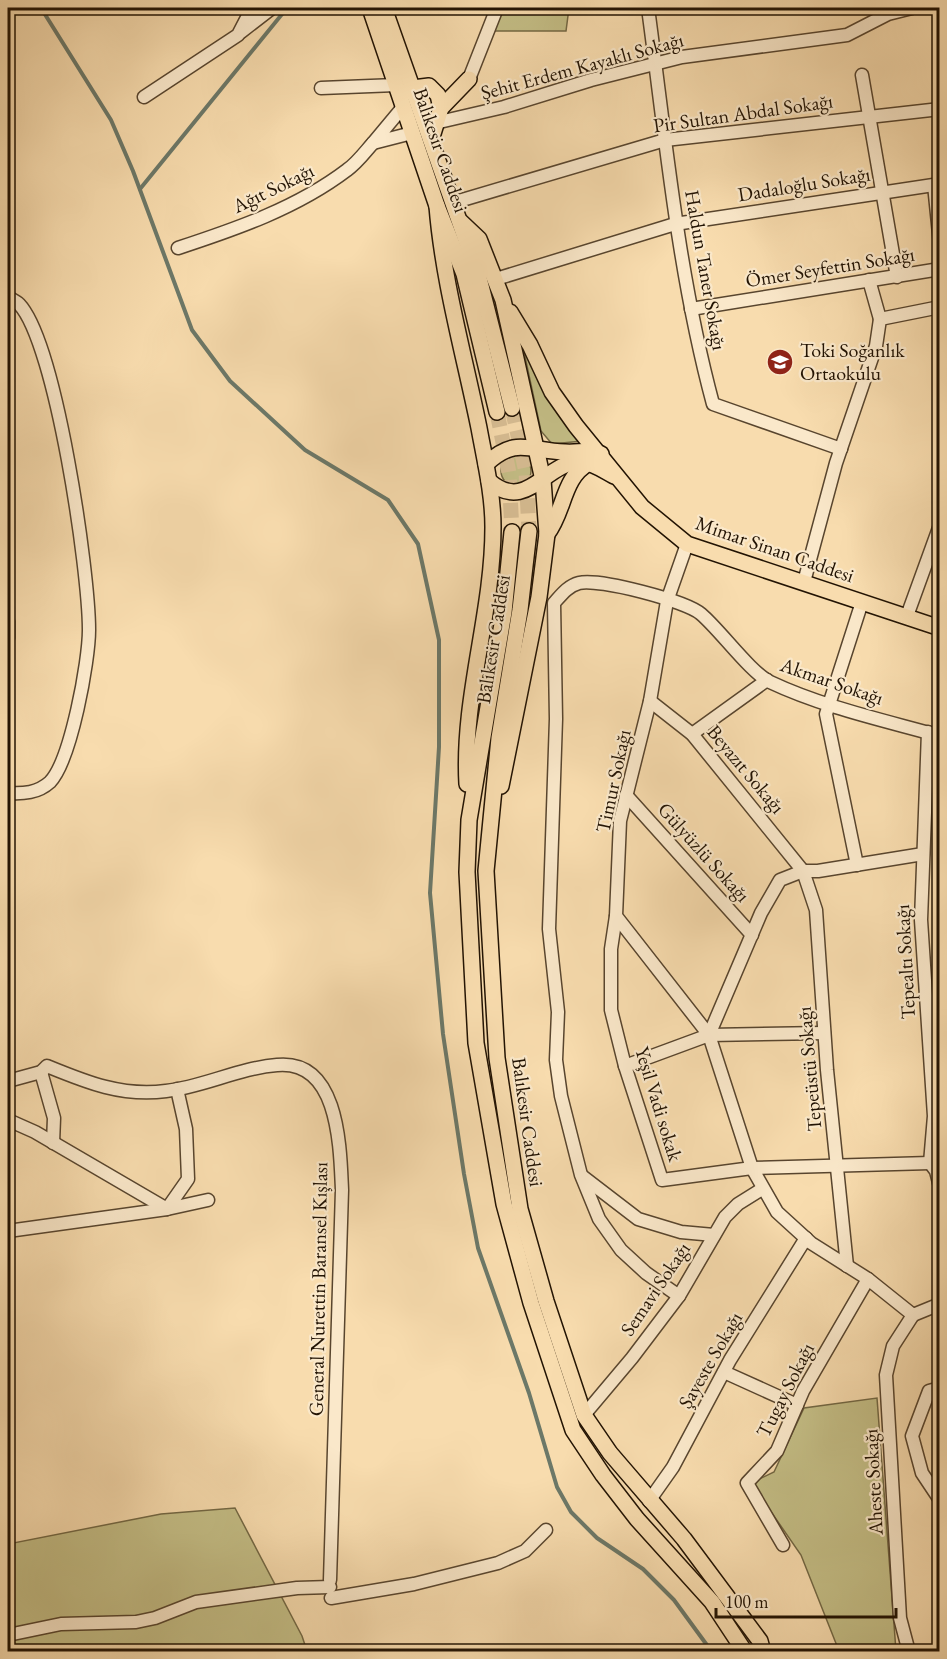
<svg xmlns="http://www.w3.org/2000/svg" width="947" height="1659" font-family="'EB Garamond',serif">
	<rect width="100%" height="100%" fill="#f8dcae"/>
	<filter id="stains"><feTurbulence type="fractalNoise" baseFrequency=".00333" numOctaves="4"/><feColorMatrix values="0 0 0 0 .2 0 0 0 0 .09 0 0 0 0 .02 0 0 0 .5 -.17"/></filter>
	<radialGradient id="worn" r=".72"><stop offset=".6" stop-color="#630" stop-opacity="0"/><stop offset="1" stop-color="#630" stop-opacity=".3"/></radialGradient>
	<g fill="#c4be86" stroke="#736844" stroke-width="1.5">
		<polygon points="501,8 569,8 566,31 493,31"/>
		<polygon points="528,351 582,441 552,444 541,431 524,352"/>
		<circle cx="516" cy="471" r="15"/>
		<polygon points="877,1398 896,1651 839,1651 801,1555 751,1483 774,1472 804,1408"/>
		<polygon points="235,1508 302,1636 307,1651 8,1652 8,1544 161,1514"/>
	</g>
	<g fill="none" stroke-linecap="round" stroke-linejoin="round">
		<g stroke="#6c7868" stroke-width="4">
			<polyline points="41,8 111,120 133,171 192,330 230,381 305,450 388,500 418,544 439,640 439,747 430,893 443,1034 464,1174 478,1248 529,1393 557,1487 571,1512 597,1538 643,1569 674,1600 712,1652"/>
			<polyline points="140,189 287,8"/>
		</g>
		<g stroke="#d8be94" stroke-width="15" stroke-dasharray="15 8" stroke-linecap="butt">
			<polyline points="512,408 526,472 529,531"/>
			<polyline points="497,412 509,473 512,532"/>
		</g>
		<defs>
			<g id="minor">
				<path d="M648 8C666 141 678 274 713 404L841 449"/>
				<polyline points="241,32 272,8"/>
				<polyline points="862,75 897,277"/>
				<polyline points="469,79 497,8"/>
				<polyline points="321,88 396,85"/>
				<polyline points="144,97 238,35 252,8"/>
				<polyline points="403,107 373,143 412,133"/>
				<polyline points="435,123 504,107 591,80 682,57 847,35 888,14 912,8"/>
				<polyline points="934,185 940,244"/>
				<polyline points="452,203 665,140 940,109"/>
				<path d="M178 248C236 229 297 208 347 170 357 163 365 152 373 143"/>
				<polyline points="496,279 675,224 940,184"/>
				<polyline points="869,280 880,319"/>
				<path d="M8 297C11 299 16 301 19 304 56 343 89 571 89 630 89 661 71 760 50 782 38 793 23 794 8 793"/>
				<polyline points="691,309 940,269"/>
				<polyline points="687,544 667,601 650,701 620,821 616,916 709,1035"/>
				<polyline points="804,582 836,463 876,346 880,319 940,307"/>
				<polyline points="907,616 940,525"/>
				<polyline points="8,621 8,638"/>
				<polyline points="650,701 692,734 803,871 816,910 827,1070 847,1266"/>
				<polyline points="928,732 921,920 934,1116 930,1163 936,1171 940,1187"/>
				<polyline points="692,734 767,680"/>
				<polyline points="626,795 752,935"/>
				<polyline points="857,865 826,714 862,602"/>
				<polyline points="616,916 611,949 611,1010 625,1066 662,1180 752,1168 930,1163"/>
				<polyline points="625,1066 709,1035 824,1033"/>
				<polyline points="41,1072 54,1118 53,1143"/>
				<path d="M8 1081 41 1072 47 1066C86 1082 122 1097 166 1091 203 1087 239 1068 277 1065 339 1059 340 1146 342 1190L330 1580"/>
				<polyline points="8,1120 35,1132 167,1209 188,1179 186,1129 177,1089"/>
				<polyline points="582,1176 638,1219 681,1232 714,1235"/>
				<polyline points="8,1231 167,1209 208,1200"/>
				<path d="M679 1296 646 1273 621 1250 599 1219 581 1175 561 1096 556 1060 558 1012 549 929 556 719 554 603C562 594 568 586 579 583 599 578 686 601 701 614 720 630 751 673 770 682 823 707 883 720 940 736"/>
				<polyline points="913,1315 868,1279 811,1243 777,1212 752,1168 709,1035 761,913 780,880 803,871 818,871 923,854"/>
				<polyline points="913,1315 940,1304"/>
				<polyline points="724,1372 797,1405"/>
				<polyline points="940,1388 929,1391 912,1436 922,1473 940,1500"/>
				<polyline points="584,1415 632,1358 679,1296 725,1217 738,1204 762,1189"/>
				<polyline points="649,1501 673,1467 730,1360 806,1238"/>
				<polyline points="783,1545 747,1483 777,1451 803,1391 868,1279"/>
				<polyline points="331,1598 414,1584 498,1563 525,1551 546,1530"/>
				<polyline points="8,1635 61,1624 136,1622 155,1618 196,1602 297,1588 330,1587"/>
				<polyline points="909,1652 900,1618 886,1375 893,1346 913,1315"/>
			</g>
			<g id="major">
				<polyline points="370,8 437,206 464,274 497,412"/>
				<polyline points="384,8 478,274 512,408"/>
				<polyline points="406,92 413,88 429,86 438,95 441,108"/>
				<polyline points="431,140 441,108 469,79"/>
				<path d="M437 206C443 281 464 354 479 428 485 461 493 494 493 527 493 614 462 697 467 784"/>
				<polyline points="461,222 479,239 503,300 543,480 547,534 539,597 501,786"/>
				<polyline points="510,312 530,345 552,392 576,426 642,507 687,544 940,628"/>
				<path d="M486 464C516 436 529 451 565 452 579 453 588 449 601 454"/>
				<path d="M489 481C527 514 545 462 580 462 592 462 603 470 614 476"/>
				<polyline points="529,531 520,610 499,738 486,871 497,1058 520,1209 546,1301 584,1415 610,1453 684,1539 760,1641 763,1652"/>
				<polyline points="512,532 504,612 469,820 467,872 476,1043 504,1204 531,1303 573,1430 603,1475 637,1519 712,1602 745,1652"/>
				<path d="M547 534C565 511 562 478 589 463"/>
			</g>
		</defs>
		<use href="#minor" stroke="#58452e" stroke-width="15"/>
		<use href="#major" stroke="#221303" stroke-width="18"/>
		<use href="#minor" stroke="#fae8ca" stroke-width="12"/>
		<use href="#major" stroke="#f8dcae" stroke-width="15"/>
	</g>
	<defs>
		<symbol id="school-disc" viewBox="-11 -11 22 22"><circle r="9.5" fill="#8f2418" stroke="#fae8ca"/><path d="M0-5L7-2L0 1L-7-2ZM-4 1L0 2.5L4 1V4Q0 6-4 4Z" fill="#fff"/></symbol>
	</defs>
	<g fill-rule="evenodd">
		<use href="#school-disc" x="765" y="347" width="30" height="30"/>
	</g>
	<g text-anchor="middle" stroke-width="4.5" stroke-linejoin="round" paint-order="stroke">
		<g font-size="20" fill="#221303" stroke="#fae8ca">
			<text transform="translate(582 66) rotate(-15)" y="7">Şehit Erdem Kayaklı Sokağı</text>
			<text transform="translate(743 113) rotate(-8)" y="7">Pir Sultan Abdal Sokağı</text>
			<text transform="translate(441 150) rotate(71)" y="7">Balıkesir Caddesi</text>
			<text transform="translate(804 184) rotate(-9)" y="7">Dadaloğlu Sokağı</text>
			<text transform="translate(273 188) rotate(-26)" y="7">Ağıt Sokağı</text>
			<text transform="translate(830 267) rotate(-9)" y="7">Ömer Seyfettin Sokağı</text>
			<text transform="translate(706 270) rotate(80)" y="7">Haldun Taner Sokağı</text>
			<text transform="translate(775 549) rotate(19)" y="7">Mimar Sinan Caddesi</text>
			<text transform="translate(493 639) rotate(-81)" y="7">Balıkesir Caddesi</text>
			<text transform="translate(832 681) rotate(19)" y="7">Akmar Sokağı</text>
			<text transform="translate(746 769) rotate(50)" y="7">Beyazıt Sokağı</text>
			<text transform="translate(613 781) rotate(-78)" y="7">Timur Sokağı</text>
			<text transform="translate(704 852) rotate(48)" y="7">Gülyüzlü Sokağı</text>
			<text transform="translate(905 962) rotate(-93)" y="7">Tepealtı Sokağı</text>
			<text transform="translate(809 1069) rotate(-95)" y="7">Tepeüstü Sokağı</text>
			<text transform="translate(659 1104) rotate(73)" y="7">Yeşil Vadi sokak</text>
			<text transform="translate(528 1122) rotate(82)" y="7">Balıkesir Caddesi</text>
			<text transform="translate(318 1289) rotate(-89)" y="7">General Nurettin Baransel Kışlası</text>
			<text transform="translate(655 1289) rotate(-56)" y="7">Semavi Sokağı</text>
			<text transform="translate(710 1360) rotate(-60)" y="7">Şayeste Sokağı</text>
			<text transform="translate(785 1390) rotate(-63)" y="7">Tugay Sokağı</text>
			<text transform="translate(873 1482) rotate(-93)" y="7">Aheste Sokağı</text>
		</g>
		<g font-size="20" fill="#221303" stroke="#fae8ca" text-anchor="start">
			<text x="800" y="357">Toki Soğanlık<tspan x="800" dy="23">Ortaokulu</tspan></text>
		</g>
	</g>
	<rect width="947" height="1659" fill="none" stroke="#f8dcae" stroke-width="30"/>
	<rect x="9" y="9" width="929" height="1641" fill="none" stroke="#221303" stroke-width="3"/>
	<rect x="15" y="15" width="917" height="1629" fill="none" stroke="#221303" stroke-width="1.5"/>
	<path d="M716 1608v9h180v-9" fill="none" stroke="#221303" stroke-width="3"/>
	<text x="725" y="1608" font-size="18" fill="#221303" stroke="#fae8ca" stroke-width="4.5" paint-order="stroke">100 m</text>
	<rect width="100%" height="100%" filter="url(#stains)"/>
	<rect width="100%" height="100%" fill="url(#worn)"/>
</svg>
